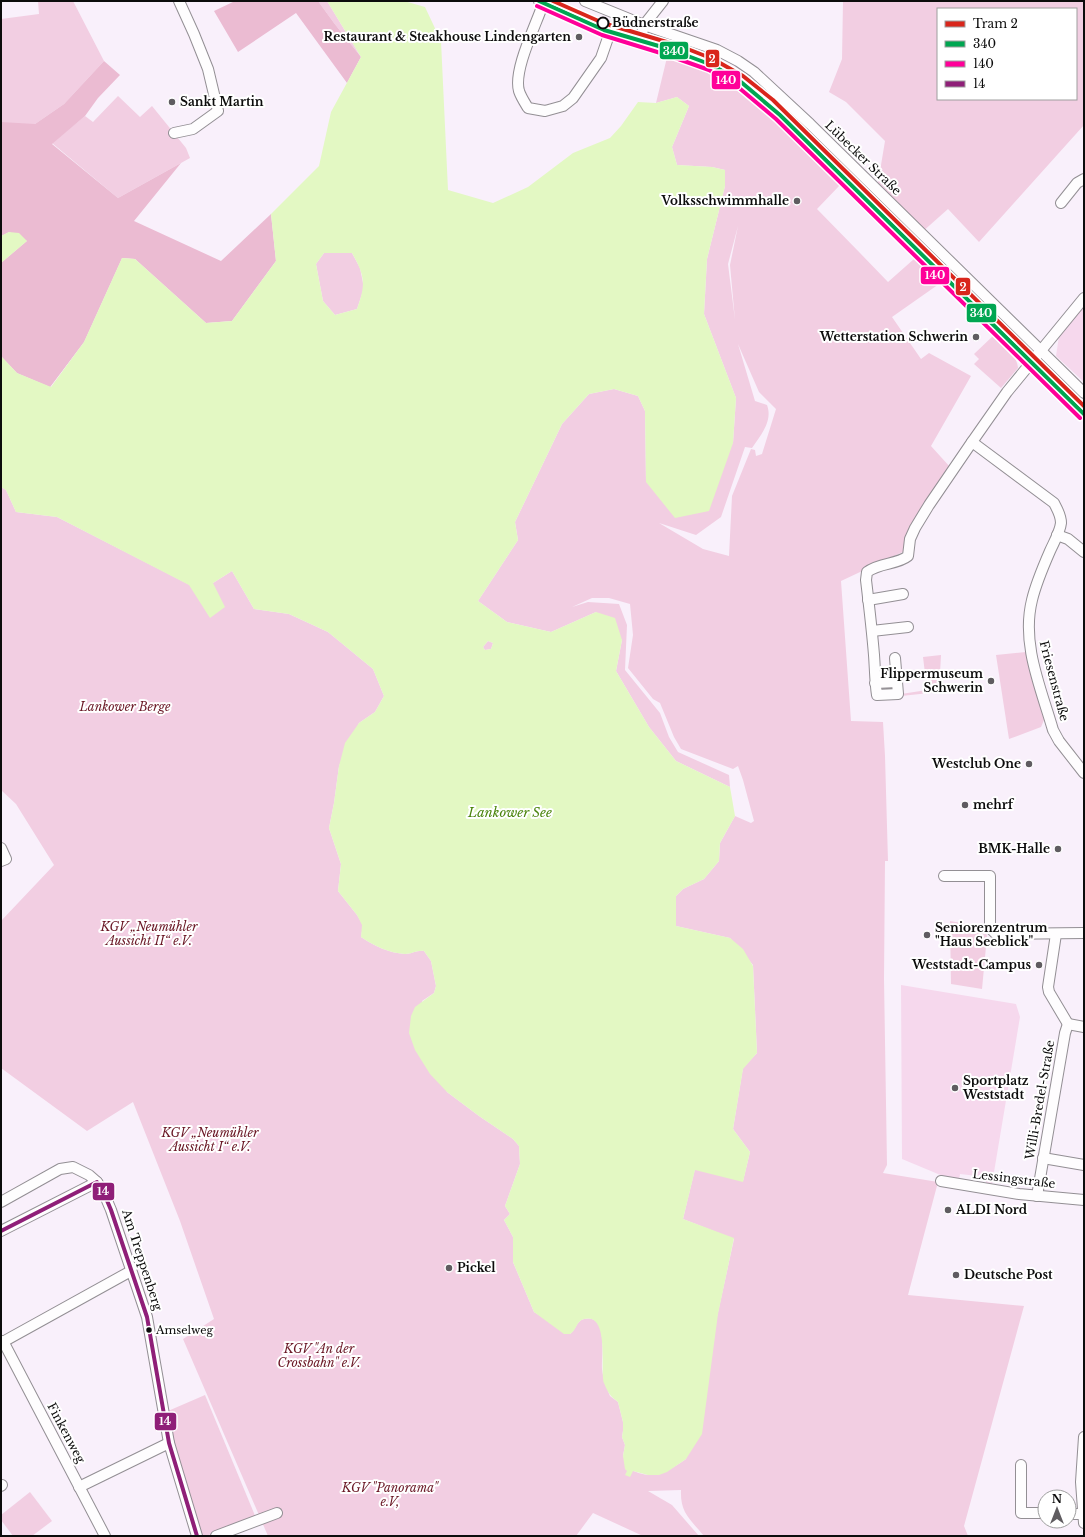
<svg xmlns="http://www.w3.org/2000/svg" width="1085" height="1537" font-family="'Libre Baskerville',serif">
	<rect width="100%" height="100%" fill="#f9f0fb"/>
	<g fill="#f2cee2" fill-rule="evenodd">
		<polygon points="38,1 73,1 104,61 64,104 35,124 122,258 84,342 50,387 17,373 1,356 1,263 27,241 19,233 9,232 1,236 1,19 39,14"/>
		<polygon points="318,1 327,1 361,57 334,23"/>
		<path d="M843 1H1084V125L979 242 948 209 921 233 877 189 885 141 846 102 829 92 842 59ZM938 9H1076V99H938Z"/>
		<path d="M669 49 747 90 840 185 817 209 860 253H849H860L888 282 914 259 939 284 892 317 921 359 929 353 971 376 931 446 950 467 909 549 841 581 851 721 883 722 885 756 888 861H885L884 979 887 1165 883 1173 938 1182 908 1295 1024 1306 964 1526 968 1536H704C690 1519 680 1513 681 1490L648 1491 672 1505 699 1536H643L593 1513 576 1536H268L183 1339 214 1319 180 1221 133 1102 87 1131 1 1068V921L54 865 16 804 1 790V487L6 490 16 512 57 517 190 585 210 617 213 583 232 571 254 609 289 614 328 632 373 669 384 696 375 712 359 723 339 766 334 803 329 828 341 864 338 891 357 915 363 925 361 937C374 946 389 953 405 954 412 954 417 950 424 951L431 961 436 986 434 993 422 1001 447 1092 479 1116 513 1139 519 1146 520 1164 505 1206 510 1214 504 1220 513 1237V1262L534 1312 570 1334C576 1330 576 1321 584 1319 609 1313 601 1356 602 1369 603 1378 607 1388 610 1396L618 1402 623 1422V1431L622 1437 625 1445 623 1456 625 1460V1467C651 1481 663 1475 686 1459L734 1239 683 1219 695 1169 743 1181 750 1152 733 1129 743 1068 757 1053 753 965 730 938 676 926V896L683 889 704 879 719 861 720 843 735 816 751 823 754 821 743 780 738 766 733 769 681 749 674 737 660 703 653 699 628 668 633 635 630 604 609 598H592L572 607 588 602 619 604 627 625 625 670 660 713 669 737 678 752 729 775 730 787 676 761 649 727 616 671 622 640 596 612 551 632 507 622 478 601 518 540 515 522 562 424 589 394 614 389 638 396 645 411 646 482 733 443 736 398 704 314 707 259 725 186V170L712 167 677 165 672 147 689 106 677 97 656 103ZM738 226 730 265 735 320 728 264ZM738 344 759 392 776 409 762 454 756 456 755 450 751 449 732 496 729 556 703 549 659 523 696 535 721 517 745 447 752 448C761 435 773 421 767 405L755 401Z"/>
		<polygon points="118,96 140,117 152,106 186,148 190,158 118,198 52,143 85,116 93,122"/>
		<polygon points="324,253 352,253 360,268 364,288 357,309 335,315 323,301 316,264"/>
		<path d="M993 336C1003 345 1017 354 1018 368L1001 388 974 364 979 359 974 354Z"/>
		<polygon points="488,641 493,643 491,649 485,650 483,647"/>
		<polygon points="1026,652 1044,720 1041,727 1009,739 996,655"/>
		<polygon points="941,655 939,692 901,696 901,694 927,690 923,657"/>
		<polygon points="950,921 984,927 987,936 982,989 951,984"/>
		<polygon points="205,1395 256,1518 206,1536 202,1536 173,1441 168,1411"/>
		<polygon points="30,1492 52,1521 32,1536 13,1536 1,1520 1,1515"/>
	</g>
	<g fill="#ebbbd2">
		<polygon points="235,1 318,1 334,23 361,57 347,83 296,13 238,52 214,11"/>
		<polygon points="104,61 120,75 98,98 85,116 52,144 118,198 181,163 134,221 221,261 271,214 276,261 232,321 206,323 135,259 122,258 84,342 50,387 17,373 1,356 1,263 27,241 9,232 1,236 1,122 35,124 64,104"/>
	</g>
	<g fill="#f6d8ed">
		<polygon points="1084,306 1084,382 1056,356 1059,336"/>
		<polygon points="901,985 1016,1004 1020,1017 992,1184 986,1183 986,1177 960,1174 959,1180 950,1179 902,1159"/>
	</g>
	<g fill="#e3f8c3" fill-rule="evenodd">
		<path d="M327 1H404L425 7 441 41 448 190 493 203 528 187 573 153 610 138 621 126 638 102 656 103 677 97 689 106 672 147 677 165 712 167 725 170V186L707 259 704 314 736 398 733 443 709 511 675 518 646 482 645 411 638 396 614 389 589 394 562 424 515 522 518 540 478 601 507 622 551 632 596 612 615 618 622 640 616 671 649 727 676 761 730 787 735 816 720 843 719 861 704 879 683 889 676 896V926L730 938 743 949 753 966 757 1053 743 1069 733 1129 750 1152 743 1182 695 1170 683 1219 734 1238 718 1314 702 1434 686 1459 667 1472 659 1475H648L633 1471 630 1477 625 1475 627 1471 625 1469 623 1456 625 1445 622 1437 623 1431V1422L618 1402C610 1396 608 1393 604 1383 600 1369 610 1312 584 1319 576 1321 577 1330 570 1334H564L534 1312 513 1262V1237L504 1220 510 1214 505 1206 520 1164 519 1146 513 1139 479 1116 447 1092 430 1074 415 1050 409 1033 411 1016 415 1007 434 993 436 986 431 961 424 951C417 950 412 954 405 954 389 953 374 946 361 937L362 925 357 915 338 891 341 864 329 828 334 803 339 766 345 743 359 723 375 712 384 696 373 669 328 632 289 614 254 609 232 571 213 583 225 607 210 618 189 585 57 517 16 512 6 490 1 487V356L17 373 51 387 84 342 122 258 135 259 206 323 232 321 276 261 271 214 319 166 331 112 361 57ZM324 253H352C365 276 366 284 357 309L335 315 323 301 316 264ZM488 641 493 643 491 649 485 650 483 647Z"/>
		<polygon points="9,232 19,233 27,241 1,263 1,236"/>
	</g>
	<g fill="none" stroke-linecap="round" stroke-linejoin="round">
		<defs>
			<g id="minor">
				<polyline points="539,1 604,30 669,49 712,65 741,82 780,115 1084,414"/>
				<polyline points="585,1 644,25 717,50 738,61 754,72 810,124 1084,393"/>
				<path d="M543 4C536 25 513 70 519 91 521 97 525 103 528 108L545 111 563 106 573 98 601 58 610 32"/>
				<polyline points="640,42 644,25 663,1"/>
				<polyline points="174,133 193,129 218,111 208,69 194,34 179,1"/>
				<polyline points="1061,203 1077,183 1084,179"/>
				<path d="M1084 298 1007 392 972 442 1054 503C1057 509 1061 515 1061 523 1060 532 1054 542 1050 551 1043 567 1036 583 1032 600 1021 644 1041 688 1053 730L1059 741 1084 773"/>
				<polyline points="1057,535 1068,539 1084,552"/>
				<polyline points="868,600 903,594"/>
				<polyline points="872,631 908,627"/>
				<polyline points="895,658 897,682"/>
				<path d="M875 683 897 682 898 694 877 695C875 682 875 668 874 655 872 630 869 605 866 580L867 572C880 562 897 565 908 556L910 539 915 528 929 505 972 442"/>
				<polyline points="1,848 6,859 1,861"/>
				<polyline points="944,876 990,876 990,928 995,933 1001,934 1084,933"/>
				<polyline points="1056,934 1048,987 1049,992 1068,1024"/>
				<polyline points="1068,1024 1084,1027"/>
				<polyline points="1043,1158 1084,1165"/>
				<polyline points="941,1181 1019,1194 1084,1200"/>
				<polyline points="1037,1196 1065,1033 1068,1024"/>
				<polyline points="1,1202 60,1169 73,1167 89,1175 97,1182 103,1191 111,1210 147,1317 169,1443 197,1536"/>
				<polyline points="1,1231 97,1182"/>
				<polyline points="3,1341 105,1536"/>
				<polyline points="1,1343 131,1271"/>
				<polyline points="1021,1465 1021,1513 1045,1513"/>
				<polyline points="1,1486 2,1485"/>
				<polyline points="79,1487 169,1443"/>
				<polyline points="1069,1514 1083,1514"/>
				<polyline points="1084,1523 1081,1482 1084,1437"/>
				<polyline points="216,1536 277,1513"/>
			</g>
		</defs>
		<use href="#minor" stroke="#938f94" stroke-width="12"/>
		<use href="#minor" stroke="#fefdfe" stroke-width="10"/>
		<defs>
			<polyline id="bus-1" points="539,1 604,30 669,49 712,65 741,82 780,115 1084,414"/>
			<polyline id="bus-2" points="537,6 602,35 667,55 709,70 738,87 776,119 1080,418"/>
			<polyline id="bus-3" points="1,1231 97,1182 103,1191 111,1210 147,1317 169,1443 197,1536"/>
		</defs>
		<use href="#bus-1" stroke="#fff" stroke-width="7"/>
		<use href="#bus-2" stroke="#fff" stroke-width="7"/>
		<use href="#bus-3" stroke="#fff" stroke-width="7"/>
		<use href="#bus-1" stroke="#00a651" stroke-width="4"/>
		<use href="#bus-2" stroke="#f09" stroke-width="4"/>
		<use href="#bus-3" stroke="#8f1f78" stroke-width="4"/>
		<defs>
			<polyline id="tram-1" points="553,1 603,23 680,46 713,59 743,76 773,100 1084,406"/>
		</defs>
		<use href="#tram-1" stroke="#fff" stroke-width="7"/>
		<use href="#tram-1" stroke="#d9261c" stroke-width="4"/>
	</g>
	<circle fill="#fff" stroke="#0c0c0c" stroke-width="2" cx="603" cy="23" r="5.5"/>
	<g fill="#5f5c60" stroke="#fff" stroke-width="1.5">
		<circle cx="579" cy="37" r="4"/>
		<circle cx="172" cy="102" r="4"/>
		<circle cx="797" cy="201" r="4"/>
		<circle cx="976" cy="337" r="4"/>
		<circle cx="991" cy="681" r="4"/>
		<circle cx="1029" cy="764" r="4"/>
		<circle cx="965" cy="805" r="4"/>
		<circle cx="1058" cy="849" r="4"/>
		<circle cx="927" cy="935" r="4"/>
		<circle cx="1039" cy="965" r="4"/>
		<circle cx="955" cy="1088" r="4"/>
		<circle cx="948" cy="1210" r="4"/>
		<circle cx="449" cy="1268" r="4"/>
		<circle cx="956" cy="1275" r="4"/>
	</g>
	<circle fill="#0c0c0c" stroke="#fff" stroke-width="1.5" cx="149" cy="1330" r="3.5"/>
	<g text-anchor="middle" stroke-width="4" stroke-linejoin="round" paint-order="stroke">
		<g font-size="11" fill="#0c0c0c" stroke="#fff" text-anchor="start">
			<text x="156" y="1334">Amselweg</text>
		</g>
		<g font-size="12" font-weight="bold" fill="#0c0c0c" stroke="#fff" text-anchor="start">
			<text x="612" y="27">Büdnerstraße</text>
		</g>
		<g font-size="12" font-weight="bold" fill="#0c0c0c" stroke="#fff" text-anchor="end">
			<text x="571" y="41">Restaurant &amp; Steakhouse Lindengarten</text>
			<text x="180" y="106" text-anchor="start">Sankt Martin</text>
			<text x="789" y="205">Volksschwimmhalle</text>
			<text x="968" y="341">Wetterstation Schwerin</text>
			<text x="983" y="678">Flippermuseum<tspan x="983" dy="14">Schwerin</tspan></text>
			<text x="1021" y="768">Westclub One</text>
			<text x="973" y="809" text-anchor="start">mehrf</text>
			<text x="1050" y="853">BMK-Halle</text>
			<text x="935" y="932" text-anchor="start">Seniorenzentrum<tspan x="935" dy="14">"Haus Seeblick"</tspan></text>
			<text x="1031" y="969">Weststadt-Campus</text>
			<text x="963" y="1085" text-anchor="start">Sportplatz<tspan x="963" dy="14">Weststadt</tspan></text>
			<text x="956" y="1214" text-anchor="start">ALDI Nord</text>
			<text x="457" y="1272" text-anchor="start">Pickel</text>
			<text x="964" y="1279" text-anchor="start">Deutsche Post</text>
		</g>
		<g font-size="12" fill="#0c0c0c" stroke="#fff">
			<text transform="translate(863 158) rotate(44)" y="4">Lübecker Straße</text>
			<text transform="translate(1054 681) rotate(75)" y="4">Friesenstraße</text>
			<text transform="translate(1040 1100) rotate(-80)" y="4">Willi-Bredel-Straße</text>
			<text transform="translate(1014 1179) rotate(7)" y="4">Lessingstraße</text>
			<text transform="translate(142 1260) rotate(72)" y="4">Am Treppenberg</text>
			<text transform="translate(66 1433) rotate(62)" y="4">Finkenweg</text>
		</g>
		<g font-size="12" font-style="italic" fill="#6a1725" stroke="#fff">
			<text x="125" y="711">Lankower Berge</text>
			<text x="149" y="931">KGV „Neumühler<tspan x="149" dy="14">Aussicht II“ e.V.</tspan></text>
			<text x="210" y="1137">KGV „Neumühler<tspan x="210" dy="14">Aussicht I“ e.V.</tspan></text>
			<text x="319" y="1353">KGV "An der<tspan x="319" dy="14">Crossbahn" e.V.</tspan></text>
			<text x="390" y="1492">KGV "Panorama"<tspan x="390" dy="14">e.V,</tspan></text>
		</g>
		<g font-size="13" font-style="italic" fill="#4a840c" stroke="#fff">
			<text x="510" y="817">Lankower See</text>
		</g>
	</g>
	<g stroke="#fff" stroke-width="1.5">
		<rect x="659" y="41" width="30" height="19" rx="4" fill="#00a651"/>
		<rect x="705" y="49" width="15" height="19" rx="4" fill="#d9261c"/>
		<rect x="711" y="70" width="30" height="20" rx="4" fill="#f09"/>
		<rect x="920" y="266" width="30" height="19" rx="4" fill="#f09"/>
		<rect x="955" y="277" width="16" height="19" rx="4" fill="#d9261c"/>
		<rect x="966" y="303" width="31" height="20" rx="4" fill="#00a651"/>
		<rect x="92" y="1182" width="23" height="19" rx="4" fill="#8f1f78"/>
		<rect x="154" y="1412" width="23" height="19" rx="4" fill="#8f1f78"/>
	</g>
	<g font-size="11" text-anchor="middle" font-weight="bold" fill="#fff">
		<text x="674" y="55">340</text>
		<text x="712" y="63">2</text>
		<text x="726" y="84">140</text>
		<text x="935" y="279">140</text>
		<text x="963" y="291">2</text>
		<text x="981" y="317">340</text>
		<text x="103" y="1195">14</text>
		<text x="165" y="1425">14</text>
	</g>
	<rect width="1085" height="1537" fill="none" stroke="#0c0c0c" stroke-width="4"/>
	<rect x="937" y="8" width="140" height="92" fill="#ffffff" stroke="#9e9e9e"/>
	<rect x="945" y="21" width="20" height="6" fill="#d9261c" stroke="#9e9e9e"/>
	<text x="973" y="28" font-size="12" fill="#0c0c0c">Tram 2</text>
	<rect x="945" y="41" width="20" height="6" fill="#00a651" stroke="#9e9e9e"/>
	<text x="973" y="48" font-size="12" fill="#0c0c0c">340</text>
	<rect x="945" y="61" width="20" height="6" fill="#ff0099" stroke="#9e9e9e"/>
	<text x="973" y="68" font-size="12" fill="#0c0c0c">140</text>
	<rect x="945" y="81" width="20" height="6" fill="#8f1f78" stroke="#9e9e9e"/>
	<text x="973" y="88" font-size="12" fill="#0c0c0c">14</text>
	<g transform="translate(1057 1509)"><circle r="19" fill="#ffffff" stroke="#9e9e9e"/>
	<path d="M0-3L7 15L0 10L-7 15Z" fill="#5f5c60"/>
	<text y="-6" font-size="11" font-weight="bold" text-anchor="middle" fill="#0c0c0c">N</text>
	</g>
</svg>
